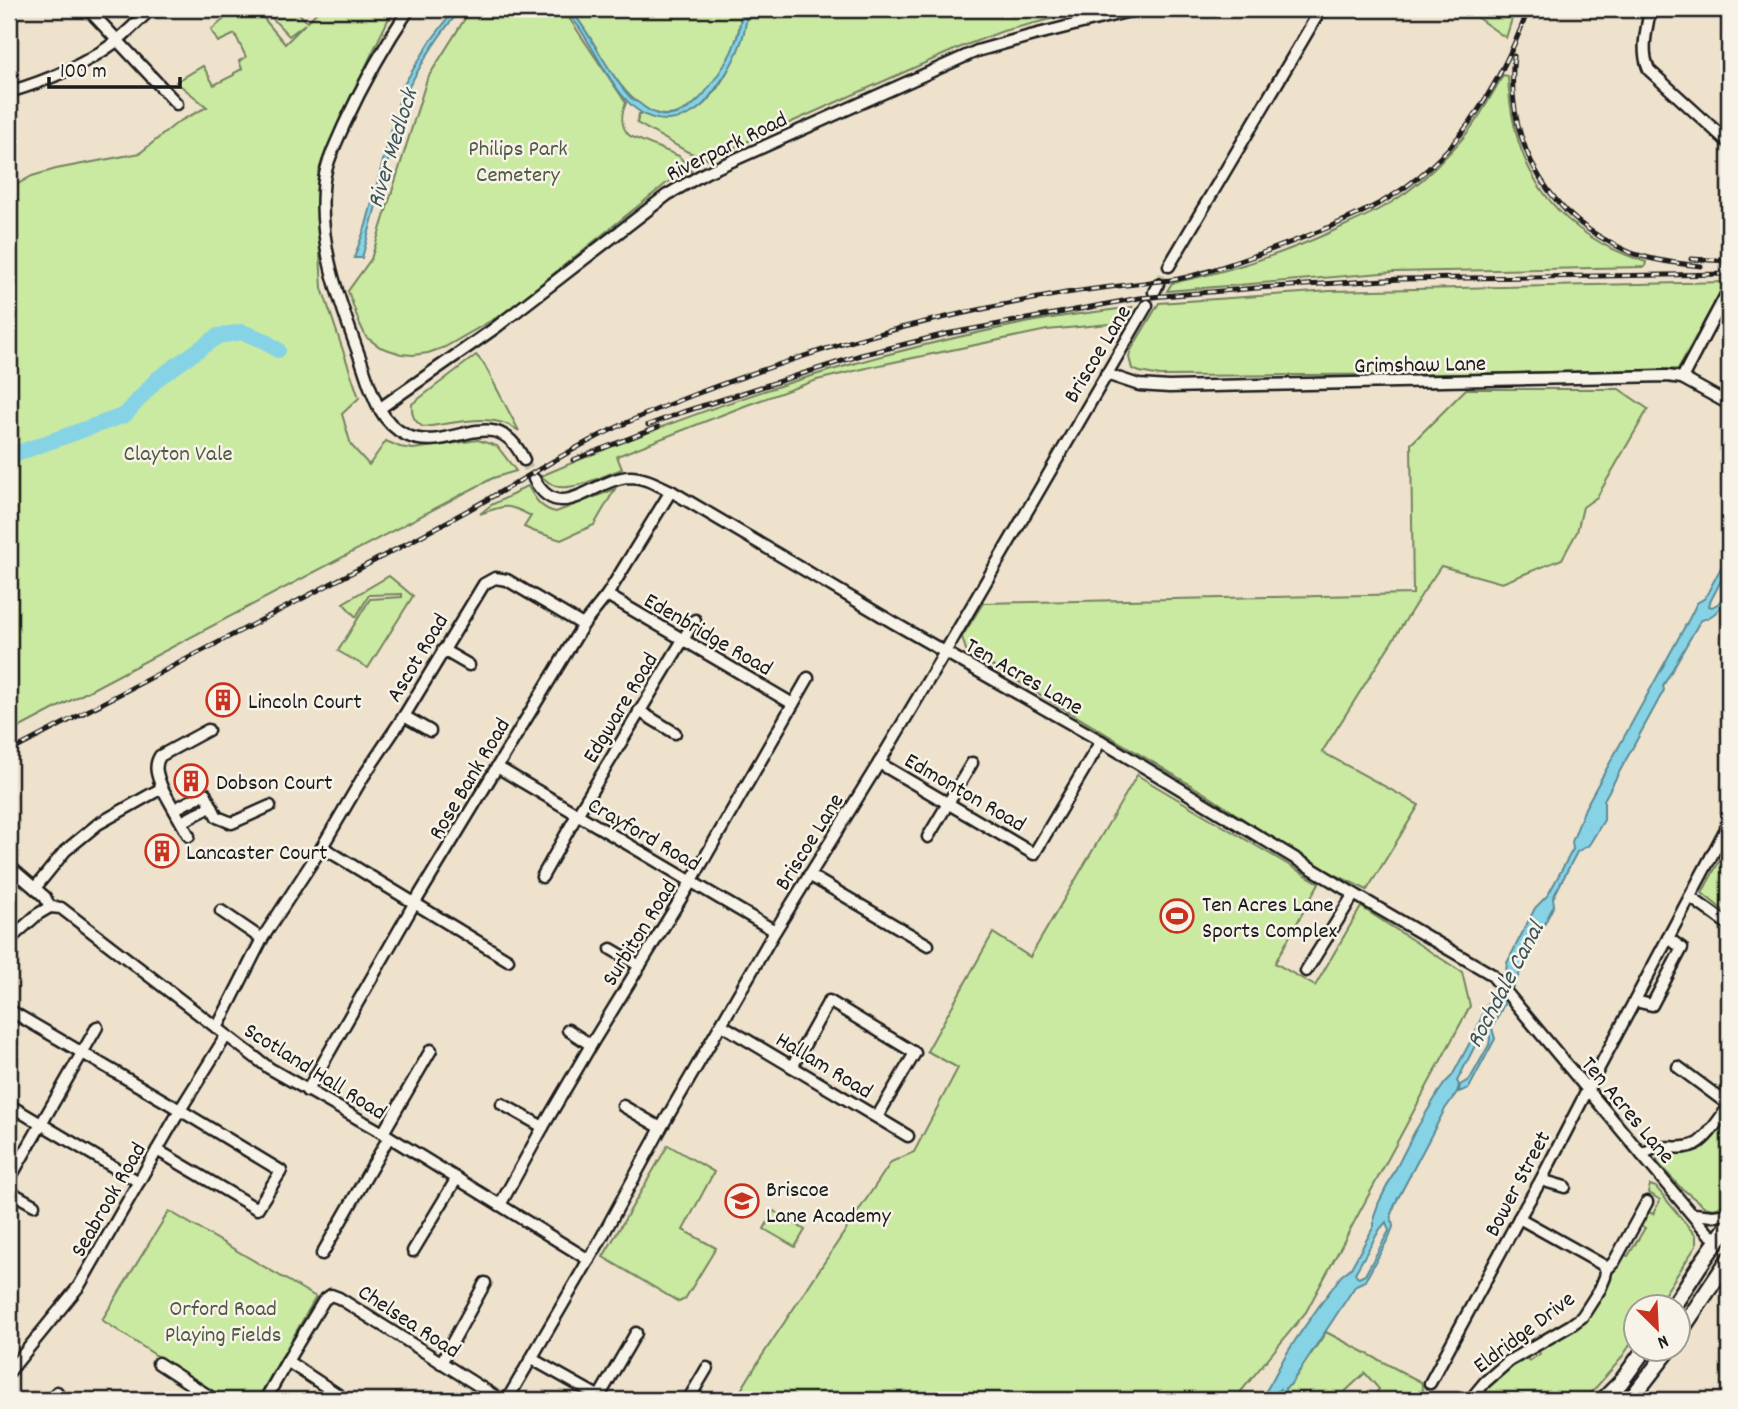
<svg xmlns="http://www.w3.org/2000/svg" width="1738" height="1409" font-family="Dekko,sans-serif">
	<rect width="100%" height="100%" fill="#eee2cc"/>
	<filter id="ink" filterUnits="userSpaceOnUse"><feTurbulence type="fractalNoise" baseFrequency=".0143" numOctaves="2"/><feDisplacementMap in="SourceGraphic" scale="14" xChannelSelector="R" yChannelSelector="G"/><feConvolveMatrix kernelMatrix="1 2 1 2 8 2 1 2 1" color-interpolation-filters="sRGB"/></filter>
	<g filter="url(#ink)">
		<g fill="#cae9a1" stroke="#73825e" stroke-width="2">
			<polygon points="236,9 256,9 285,44 305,24 289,36 269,15 276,9 295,9 307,22 320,9 398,9 388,20 353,93 320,170 317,202 322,288 359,398 342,414 351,445 369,465 386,441 400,447 413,449 478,440 497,446 516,471 493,478 9,733 9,189 32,176 56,169 140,153 178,122 207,107 176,82 203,66 214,85 234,75 234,73 242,69 239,61 246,57 235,34 218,42 211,30"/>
			<path d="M471 9H563L626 103C621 114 620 127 630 136L679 156 691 171 668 182 506 312 445 347 428 353 413 355 401 354 380 347 366 337 359 322 348 291 371 259 427 79Z"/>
			<path d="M570 9H741C741 42 727 65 707 91 699 101 690 108 678 113 630 130 595 38 570 9Z"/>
			<path d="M747 9H1063L1059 17 1003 31 961 47 708 159 688 152 637 123 639 114H643C658 121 675 120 691 113 719 100 747 39 747 9Z"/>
			<polygon points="1476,9 1515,9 1506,38 1472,14"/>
			<path d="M1503 75 1508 76C1511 148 1536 206 1601 243 1615 251 1631 257 1646 262L1645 267 1394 272 1167 291 1172 283C1231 271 1289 252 1344 226 1360 219 1377 211 1392 202 1413 189 1435 169 1452 150 1474 128 1488 102 1503 75Z"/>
			<polygon points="1726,282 1678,369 1465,374 1160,376 1140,372 1132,369 1129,357 1131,350 1159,303 1330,291"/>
			<path d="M1132 307 1121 328 1110 324 1047 330 875 366 817 380 747 405 617 456 622 469C605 475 572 492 555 486 550 484 546 480 541 476 706 404 881 348 1058 317 1083 313 1107 311 1132 307Z"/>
			<path d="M476 355 484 364 519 431C492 411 454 424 423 427 414 421 411 415 412 404Z"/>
			<polygon points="1466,389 1619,389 1648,409 1597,497 1583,507 1577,532 1562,559 1502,583 1441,566 1422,594 1322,752 1419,805 1367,890 1307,861 1204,793 966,650 962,637 983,603 1413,594 1411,444"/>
			<path d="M528 486C535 499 541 509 556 512L615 489 594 525 561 540 533 531 524 527 531 516C507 503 505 505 480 514L491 505 518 492V490Z"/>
			<polygon points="389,576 413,596 368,668 338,651 370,599 402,597 402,594 369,595 356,617 343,603"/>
			<polygon points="1137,775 1319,883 1275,963 1315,986 1361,907 1462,972 1470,1006 1306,1312 1234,1400 735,1400 760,1359 891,1162 914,1152 958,1068 927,1051 993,933 1030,957"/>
			<polygon points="1729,843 1729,915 1702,893"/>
			<polygon points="1729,1116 1729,1194 1720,1207 1713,1209 1705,1207 1680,1187 1658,1163 1657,1159 1661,1154 1685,1154 1719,1124 1722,1126"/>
			<polygon points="668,1145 714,1172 683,1230 716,1248 685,1299 679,1302 603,1257"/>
			<polygon points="1650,1185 1656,1187 1696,1236 1696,1246 1656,1307 1636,1308 1636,1336 1620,1360 1585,1400 1484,1400 1489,1393 1483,1390 1505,1369 1525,1355 1529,1361 1540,1354 1537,1348 1584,1320 1591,1313 1623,1254 1628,1256 1645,1228 1639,1225 1646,1211 1653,1214 1660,1200 1648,1192"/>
			<polygon points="169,1211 316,1297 257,1400 224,1400 102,1320"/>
			<polygon points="774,1211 805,1230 795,1247 764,1229"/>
			<polygon points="1326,1332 1421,1382 1425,1397 1423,1400 1371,1400 1379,1389 1365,1373 1336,1400 1286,1400 1285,1388 1290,1385"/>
		</g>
		<g fill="#87d3e6" stroke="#5c8a95" stroke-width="2" fill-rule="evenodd">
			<path d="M455 9H462C440 31 422 63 407 90L362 258H354L366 225 403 86 430 42Z"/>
			<path d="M563 9H570C593 36 606 71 630 97 634 101 634 100 639 103 645 108 650 112 657 114 679 121 699 102 710 86 727 63 742 39 741 9H747C747 41 730 71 710 96 702 108 689 116 675 119 617 130 598 38 563 9Z"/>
			<path d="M1729 544V565L1710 602 1709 606 1712 607 1719 603 1729 585C1729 595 1720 611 1711 616 1708 618 1704 619 1700 621L1663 686 1664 690 1604 800V820L1589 845 1577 852 1553 898 1554 905 1492 1028 1495 1039 1469 1088 1459 1092 1460 1085 1470 1079 1489 1045 1490 1039 1489 1033 1485 1031 1480 1036 1457 1081 1459 1085 1457 1092 1445 1109 1396 1202 1391 1214 1393 1227 1389 1237 1365 1281 1356 1285 1290 1385 1285 1388 1286 1400H1281L1280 1389 1273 1394 1267 1400H1259C1271 1387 1277 1369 1287 1353 1304 1326 1323 1301 1341 1276L1351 1268 1374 1226V1216L1379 1202 1414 1133 1438 1093 1445 1083 1452 1076 1475 1033 1486 1006 1494 994 1506 972 1507 963 1535 908 1548 895 1573 849 1572 842 1585 808 1689 619 1697 603 1705 598 1726 558ZM1386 1222 1389 1231 1365 1275 1359 1278 1357 1277 1355 1273 1380 1229Z"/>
		</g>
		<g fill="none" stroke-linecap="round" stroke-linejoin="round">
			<polyline stroke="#87d3e6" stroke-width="16" points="9,456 125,415 157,379 218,336 242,332 263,340 278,350"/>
			<g stroke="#c4baa9" stroke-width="10" stroke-dasharray="10 5" stroke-linecap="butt">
				<polyline points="1158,284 1169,266"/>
				<polyline points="524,460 534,479"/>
			</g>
			<defs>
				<g id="minor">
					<polyline points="88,9 177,104"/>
					<path d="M409 9C384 46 363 84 344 125 335 146 324 166 323 190 319 248 340 302 359 355 370 384 376 421 406 435 450 456 495 398 524 460"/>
					<path d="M1650 9C1647 30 1640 50 1649 70L1729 143"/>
					<path d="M9 92C46 81 83 66 114 43 127 33 139 20 151 9"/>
					<polyline points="1169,266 1321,9"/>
					<polyline points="1154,292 1158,284"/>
					<polyline points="1106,374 1139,385 1169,387 1667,376 1682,378 1729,404"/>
					<polyline points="1682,378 1729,289"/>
					<polyline points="379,409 495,328 667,195 705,173 977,51 1030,36 1138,9"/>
					<path d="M534 479C560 527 594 478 630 477 644 477 658 485 671 491L894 623 1101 741 1354 894 1491 974 1699 1223 1709 1234 1719 1240"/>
					<polyline points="607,595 793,704"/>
					<polyline points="443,650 469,665"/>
					<polyline points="639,711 675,733"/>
					<polyline points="404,716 430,731"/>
					<polyline points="879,763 1034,854 1101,741"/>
					<polyline points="497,767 775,931"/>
					<path d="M162 788C158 777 153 767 160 756L208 730"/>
					<polyline points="175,809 205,793 217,817 232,823 270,806"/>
					<polyline points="182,822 212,806"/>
					<polyline points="928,837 972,763"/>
					<polyline points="322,847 508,960"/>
					<polyline points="9,866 45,897 50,907"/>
					<polyline points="809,875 928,945"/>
					<polyline points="542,877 577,815 695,620"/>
					<polyline points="35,888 65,851 98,824 162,788 189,836"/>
					<polyline points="1690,897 1729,925"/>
					<polyline points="50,907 61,908 269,1068 383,1133 589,1260"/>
					<polyline points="221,911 262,939"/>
					<polyline points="9,940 38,914 50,907"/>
					<polyline points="611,949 640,966"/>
					<polyline points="1306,971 1354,894"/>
					<polyline points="1635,1001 1652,1005 1682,948 1668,938"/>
					<polyline points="9,1010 180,1110 281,1171 257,1209 157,1150"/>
					<polyline points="722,1025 908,1136"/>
					<polyline points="217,1028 262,939 322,847 363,777 404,716 484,584 495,578 507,580 583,625"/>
					<polyline points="568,1030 591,1045"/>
					<polyline points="792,1067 829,1001 915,1053 877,1117"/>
					<polyline points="1678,1067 1729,1105"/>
					<polyline points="307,1091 414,904 497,767 583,625 607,595 671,491"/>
					<polyline points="502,1104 543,1127"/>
					<polyline points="9,1105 139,1182"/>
					<polyline points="623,1106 661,1128"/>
					<polyline points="383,1133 431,1050"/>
					<path d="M1642 1155C1660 1140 1677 1153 1696 1144 1708 1138 1721 1116 1729 1106"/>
					<polyline points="9,1180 97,1027"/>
					<polyline points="1541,1180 1565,1187"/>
					<polyline points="9,1191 34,1205"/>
					<polyline points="500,1205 543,1127 591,1045 691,882 808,678"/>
					<polyline points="1694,1214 1713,1216 1729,1214"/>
					<polyline points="1519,1218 1603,1265 1606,1270"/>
					<polyline points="413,1251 457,1178"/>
					<polyline points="322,1254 389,1137"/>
					<polyline points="1606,1270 1614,1262 1647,1202"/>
					<polyline points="532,1359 605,1400"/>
					<polyline points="287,1361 346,1400"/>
					<polyline points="158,1363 215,1400"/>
					<polyline points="441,1363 485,1283"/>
					<polyline points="9,1372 79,1286 180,1110 226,1036"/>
					<polyline points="1430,1383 1519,1218 1541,1180 1591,1083 1729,823"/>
					<polyline points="51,1400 57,1392"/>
					<polyline points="194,1400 200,1391"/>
					<polyline points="265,1400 286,1363 324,1300 331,1295 339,1298 501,1400"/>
					<polyline points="507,1400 598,1244 661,1128 775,931 879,763 945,652 1147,305"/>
					<polyline points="597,1400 636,1333"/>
					<polyline points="688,1400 707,1368"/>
					<polyline points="1470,1400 1485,1382 1509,1361 1571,1325 1582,1317 1600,1289 1605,1277 1606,1270"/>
				</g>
				<g id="highway">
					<polyline points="1672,1308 1700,1265 1729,1224"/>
					<polyline points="1678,1335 1729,1259"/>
					<polyline points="1603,1400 1621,1382 1644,1350"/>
					<polyline points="1630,1400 1669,1350"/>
				</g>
			</defs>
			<use href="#minor" stroke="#1c1c1c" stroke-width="15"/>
			<use href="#highway" stroke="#1c1c1c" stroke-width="19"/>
			<use href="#minor" stroke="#f7f3e8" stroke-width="10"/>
			<use href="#highway" stroke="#f7f3e8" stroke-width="14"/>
			<defs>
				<g id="rail">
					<path d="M1514 56C1505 134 1542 209 1613 244 1621 248 1629 253 1638 255 1658 261 1680 264 1701 266"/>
					<polyline points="1691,259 1729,261"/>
					<polyline points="648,425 683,412 861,355 946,334 1139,298 1257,288 1401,279 1729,274"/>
					<polyline points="573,460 658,427"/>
					<path d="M9 752C129 688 251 626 372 562 415 539 459 516 502 491 532 474 562 455 593 439 655 407 729 381 795 359 883 329 975 309 1066 293 1092 289 1118 286 1144 283 1155 281 1167 281 1178 279 1207 273 1234 263 1262 253 1303 238 1343 223 1382 202 1455 161 1498 89 1527 13"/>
				</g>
			</defs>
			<use href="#rail" stroke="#1c1c1c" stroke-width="5"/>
			<use href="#rail" stroke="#f7f3e8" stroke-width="2.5" stroke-dasharray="8" stroke-linecap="butt"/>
		</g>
	</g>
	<defs>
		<symbol id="building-ring" viewBox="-11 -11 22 22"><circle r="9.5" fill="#f7f3e8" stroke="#c8321e" stroke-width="1.5"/><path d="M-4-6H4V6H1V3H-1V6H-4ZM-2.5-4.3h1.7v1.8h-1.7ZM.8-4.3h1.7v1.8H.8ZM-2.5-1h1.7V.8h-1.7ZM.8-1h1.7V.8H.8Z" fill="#c8321e"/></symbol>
		<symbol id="stadium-ring" viewBox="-11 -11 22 22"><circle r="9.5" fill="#f7f3e8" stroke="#c8321e" stroke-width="1.5"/><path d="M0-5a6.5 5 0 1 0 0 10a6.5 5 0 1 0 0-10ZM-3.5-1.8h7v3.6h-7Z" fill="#c8321e"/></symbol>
		<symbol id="school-ring" viewBox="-11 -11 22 22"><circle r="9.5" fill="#f7f3e8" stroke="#c8321e" stroke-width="1.5"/><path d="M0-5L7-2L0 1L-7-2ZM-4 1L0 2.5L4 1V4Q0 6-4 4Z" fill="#c8321e"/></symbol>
	</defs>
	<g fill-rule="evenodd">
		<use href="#building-ring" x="204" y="681" width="38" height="38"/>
		<use href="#building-ring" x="172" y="762" width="38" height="38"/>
		<use href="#building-ring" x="143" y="832" width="38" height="38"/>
		<use href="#stadium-ring" x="1158" y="897" width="38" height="38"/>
		<use href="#school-ring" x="723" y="1182" width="38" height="38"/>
	</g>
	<g text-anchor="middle" stroke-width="5" stroke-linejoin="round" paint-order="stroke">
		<g font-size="23" fill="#1c1c1c" stroke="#f7f3e8">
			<text transform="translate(726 145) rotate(-26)" y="8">Riverpark Road</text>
			<text transform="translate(1096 353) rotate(-59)" y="8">Briscoe Lane</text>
			<text transform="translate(1420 363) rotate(-1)" y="8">Grimshaw Lane</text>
			<text transform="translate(709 633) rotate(30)" y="8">Edenbridge Road</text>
			<text transform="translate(416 657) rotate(-59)" y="8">Ascot Road</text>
			<text transform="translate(1025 675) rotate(30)" y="8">Ten Acres Lane</text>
			<text transform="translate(619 707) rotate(-59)" y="8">Edgware Road</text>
			<text transform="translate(468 778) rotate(-59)" y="8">Rose Bank Road</text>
			<text transform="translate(966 791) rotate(30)" y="8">Edmonton Road</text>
			<text transform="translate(645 833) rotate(30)" y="8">Crayford Road</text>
			<text transform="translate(808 841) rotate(-58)" y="8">Briscoe Lane</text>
			<text transform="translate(638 932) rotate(-58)" y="8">Surbiton Road</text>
			<text transform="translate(825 1064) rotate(31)" y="8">Hallam Road</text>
			<text transform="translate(316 1070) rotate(32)" y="8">Scotland Hall Road</text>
			<text transform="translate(1629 1109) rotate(50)" y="8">Ten Acres Lane</text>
			<text transform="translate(1516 1183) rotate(-62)" y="8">Bower Street</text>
			<text transform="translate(107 1199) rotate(-60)" y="8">Seabrook Road</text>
			<text transform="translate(410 1320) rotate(33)" y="8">Chelsea Road</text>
			<text transform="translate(1523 1331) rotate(-37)" y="8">Eldridge Drive</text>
		</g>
		<g font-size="23" fill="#505a44" stroke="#f7f3e8">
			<text x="518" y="155">Philips Park<tspan x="518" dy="26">Cemetery</tspan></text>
			<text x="178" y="460">Clayton Vale</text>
			<text x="223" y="1315">Orford Road<tspan x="223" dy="26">Playing Fields</tspan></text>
		</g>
		<g font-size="23" fill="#1c1c1c" stroke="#f7f3e8" text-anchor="start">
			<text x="248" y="708">Lincoln Court</text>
			<text x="216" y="789">Dobson Court</text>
			<text x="186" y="859">Lancaster Court</text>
			<text x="1202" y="911">Ten Acres Lane<tspan x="1202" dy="26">Sports Complex</tspan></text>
			<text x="766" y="1196">Briscoe<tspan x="766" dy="26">Lane Academy</tspan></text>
		</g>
		<g font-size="24" font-style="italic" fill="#3c5359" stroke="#f7f3e8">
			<text transform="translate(391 148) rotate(-73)" y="8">River Medlock</text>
			<text transform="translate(1504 984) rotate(-62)" y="8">Rochdale Canal</text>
		</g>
	</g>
	<rect width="1738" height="1409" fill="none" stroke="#f7f3e8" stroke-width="35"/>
	<rect x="18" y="18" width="1703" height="1374" fill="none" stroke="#1c1c1c" stroke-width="2.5" filter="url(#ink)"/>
	<g transform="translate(1657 1328) rotate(156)"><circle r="33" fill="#f7f3e8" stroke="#9f9d96" stroke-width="2"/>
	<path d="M0-5L12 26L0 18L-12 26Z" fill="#c8321e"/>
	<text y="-10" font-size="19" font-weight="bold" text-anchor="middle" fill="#1c1c1c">N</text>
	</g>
	<path d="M49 77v10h131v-10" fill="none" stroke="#1c1c1c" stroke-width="3.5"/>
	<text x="60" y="77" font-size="21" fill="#1c1c1c" stroke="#f7f3e8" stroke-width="5" paint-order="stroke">100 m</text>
</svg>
